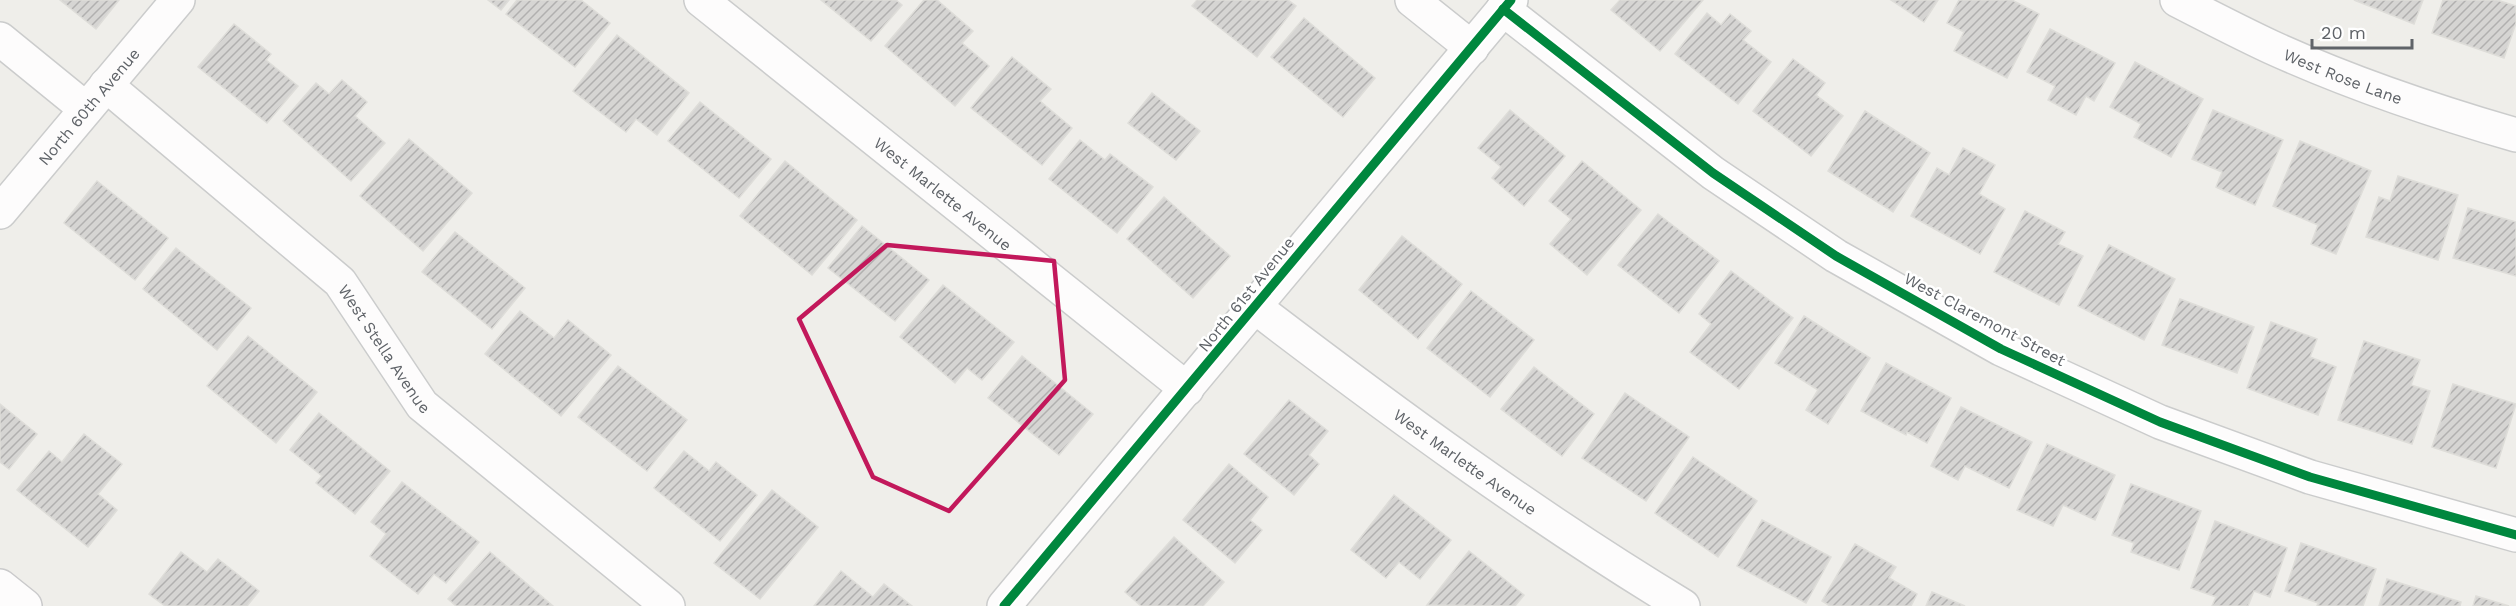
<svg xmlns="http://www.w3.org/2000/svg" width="2516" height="606" font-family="'Work Sans',sans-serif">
	<defs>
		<pattern id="building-hatch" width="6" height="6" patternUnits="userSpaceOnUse" patternTransform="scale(1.5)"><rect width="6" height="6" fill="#d6d5d3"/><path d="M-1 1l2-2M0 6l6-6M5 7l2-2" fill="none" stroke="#b1b0af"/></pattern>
	</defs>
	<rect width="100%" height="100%" fill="#efeeea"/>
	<g fill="url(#building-hatch)" stroke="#deddd9" stroke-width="1.5">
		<polygon points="60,0 119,0 96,29"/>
		<polygon points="488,0 509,0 501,10"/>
		<polygon points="517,0 581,0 610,23 575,67 506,14"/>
		<polygon points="821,0 896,0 902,5 871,41"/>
		<polygon points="924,0 937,0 973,31 962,43 989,66 955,106 885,46"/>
		<polygon points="1197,0 1288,0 1296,6 1257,57 1192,6"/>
		<polygon points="1620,0 1703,0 1660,51 1611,10"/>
		<polygon points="1891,0 1938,0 1924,22"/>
		<polygon points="1959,0 2012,0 2039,14 2007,78 1954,51 1964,32 1947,23"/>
		<polygon points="2354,0 2423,0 2414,24"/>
		<polygon points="2443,0 2497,0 2516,6 2516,23 2504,58 2432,33"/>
		<polygon points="1707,13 1721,25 1730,14 1751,31 1743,40 1771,62 1738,104 1675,54"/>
		<polygon points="1304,18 1375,78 1343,117 1271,57"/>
		<polygon points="234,24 271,54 266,60 298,86 267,123 198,67"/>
		<polygon points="2050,29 2115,63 2094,101 2086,96 2076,115 2048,100 2055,86 2027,72"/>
		<polygon points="617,35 689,93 657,135 636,119 626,132 573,91"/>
		<polygon points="1012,57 1051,89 1040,101 1072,128 1042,165 971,108"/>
		<polygon points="1793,59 1825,83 1816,95 1843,116 1811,156 1753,111"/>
		<polygon points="2135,62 2203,99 2171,157 2134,137 2141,124 2110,107"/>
		<polygon points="342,80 367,102 355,116 385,143 351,181 283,121 316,83 329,94"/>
		<polygon points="1152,93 1200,131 1176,160 1128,123"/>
		<polygon points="700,102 771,159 739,198 668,141"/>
		<polygon points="1510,110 1565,156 1524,206 1492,178 1501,167 1478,148"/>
		<polygon points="2213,110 2283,140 2255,205 2216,187 2222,172 2192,159"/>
		<polygon points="1865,111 1930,153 1893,212 1828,171"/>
		<polygon points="409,139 472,193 423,251 360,196"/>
		<polygon points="1080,140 1105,160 1110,154 1153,187 1117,233 1049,179"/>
		<polygon points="2300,141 2371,171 2336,254 2311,244 2318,225 2273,206"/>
		<polygon points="1963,148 1995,165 1979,194 2005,209 1980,254 1911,216 1937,168 1949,175"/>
		<polygon points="785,161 857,220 812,275 740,216"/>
		<polygon points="1582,161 1641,210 1587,275 1550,244 1571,219 1549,201"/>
		<polygon points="2398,176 2458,195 2438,260 2366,237 2379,197 2390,201"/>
		<polygon points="97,181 168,238 135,280 64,223"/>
		<polygon points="1164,197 1230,256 1193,298 1127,239"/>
		<polygon points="2468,208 2516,222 2516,276 2453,258"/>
		<polygon points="2025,211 2065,232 2058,244 2083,256 2059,305 1994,272"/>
		<polygon points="1658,214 1719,261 1679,313 1618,265"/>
		<polygon points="862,226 929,280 895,321 828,268"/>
		<polygon points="455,232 525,288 492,329 422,272"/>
		<polygon points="1402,236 1462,284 1418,339 1359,290"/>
		<polygon points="2109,245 2175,279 2144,340 2078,306"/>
		<polygon points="176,248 251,308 217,350 143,289"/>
		<polygon points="1731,271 1793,318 1739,389 1690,352 1711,324 1699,314"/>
		<polygon points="943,285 1014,342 982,380 967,368 955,383 900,337"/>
		<polygon points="1471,291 1534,340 1490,397 1427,348"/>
		<polygon points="2180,299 2254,327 2237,373 2162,345"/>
		<polygon points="520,311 554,338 568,320 611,355 561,416 485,354"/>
		<polygon points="1804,316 1870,358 1828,424 1806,410 1818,390 1775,363"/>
		<polygon points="2271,322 2317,339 2310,357 2336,367 2318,415 2247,388"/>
		<polygon points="248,336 317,392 276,443 207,386"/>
		<polygon points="2364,341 2420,360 2411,385 2430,391 2412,444 2338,420"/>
		<polygon points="1022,356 1093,414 1059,455 988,398"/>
		<polygon points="1886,363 1951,398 1927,443 1907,432 1906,435 1861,411"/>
		<polygon points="618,366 687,420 647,471 578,417"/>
		<polygon points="1534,367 1594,414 1562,456 1501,409"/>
		<polygon points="2453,384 2516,404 2496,468 2432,447"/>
		<polygon points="1625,393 1689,437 1646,501 1582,458"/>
		<polygon points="1289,400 1328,431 1309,455 1319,464 1294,495 1244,454"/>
		<polygon points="0,404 37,434 9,469 0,462"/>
		<polygon points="1961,407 2032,442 2009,488 1965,466 1958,480 1931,466"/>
		<polygon points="319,413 390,471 355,514 316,483 322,476 290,450"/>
		<polygon points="84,434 122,464 98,494 117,510 88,547 17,490 49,451 62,462"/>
		<polygon points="2047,444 2115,475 2095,520 2063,505 2053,526 2017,510"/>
		<polygon points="684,451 709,471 716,462 757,495 720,541 654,488"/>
		<polygon points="1693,457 1757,501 1718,557 1655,513"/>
		<polygon points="1229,464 1268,497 1250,520 1262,530 1235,563 1183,520"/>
		<polygon points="402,482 479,542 446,583 434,574 418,594 370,556 386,534 371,522"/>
		<polygon points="2131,484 2201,511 2179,570 2131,552 2134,543 2112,535"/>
		<polygon points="772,490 818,527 760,599 714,563"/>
		<polygon points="1394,495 1451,540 1420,579 1399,562 1386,578 1351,550"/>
		<polygon points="1762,520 1831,557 1806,603 1737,566"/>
		<polygon points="2215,521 2287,548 2270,597 2254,591 2248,606 2212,606 2216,597 2191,588"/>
		<polygon points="1174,537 1224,582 1203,606 1141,606 1125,592"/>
		<polygon points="2301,543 2376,569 2363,606 2317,606 2318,603 2285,591"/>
		<polygon points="1855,544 1896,567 1889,578 1917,594 1911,606 1830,606 1822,601"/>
		<polygon points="1469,551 1524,595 1515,606 1427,605"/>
		<polygon points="181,552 207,572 218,559 259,591 247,606 165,606 149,594"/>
		<polygon points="490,552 553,606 456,606 448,599"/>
		<polygon points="841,571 873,597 884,584 912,606 814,606"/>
		<polygon points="2387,579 2461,602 2460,606 2379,606"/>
		<polygon points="1932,592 1965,606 1926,606"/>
		<polygon points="2476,596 2509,606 2473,606"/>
	</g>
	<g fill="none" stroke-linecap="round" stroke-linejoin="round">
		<defs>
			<g id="street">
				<path id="s1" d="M701 0 1187 389"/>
				<polyline points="1412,0 1472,48"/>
				<path id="s2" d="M2177 0C2208 16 2239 32 2271 47 2350 83 2433 111 2516 135"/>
				<polyline points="1503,9 1713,173 1836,256 2001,349 2160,422 2310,477 2516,535"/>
				<polyline points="0,39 86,109"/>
				<path id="s3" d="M106 85 340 282 422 405 668 606"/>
				<path id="s4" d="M0 212 178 0"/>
				<path id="s5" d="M1255 307C1394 413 1534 516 1683 606"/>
				<polyline points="1004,606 1511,0"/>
			</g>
			<polyline id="secondary" points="0,586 25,606"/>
		</defs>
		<use href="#street" stroke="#cbcccc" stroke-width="36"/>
		<use href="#secondary" stroke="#cacacb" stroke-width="36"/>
		<use href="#street" stroke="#fdfcfc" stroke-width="33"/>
		<use href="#secondary" stroke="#fdfcfc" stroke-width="33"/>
		<defs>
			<g id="cycleway">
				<polyline points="1503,9 1713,173 1836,256 2001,349 2160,422 2310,477 2516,535"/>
				<polyline points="1004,606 1511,0"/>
			</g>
		</defs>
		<use href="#cycleway" stroke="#fff" stroke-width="13"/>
		<use href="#cycleway" stroke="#00873e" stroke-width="9"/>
	</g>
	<path fill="none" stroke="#c2185b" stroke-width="4.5" stroke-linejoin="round" d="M887 245 1054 261 1065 380 949 511 873 477 799 319Z"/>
	<g text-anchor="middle" stroke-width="5" stroke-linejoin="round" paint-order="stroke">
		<g font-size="16" fill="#5f6368" stroke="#fff">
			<text dy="6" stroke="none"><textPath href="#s2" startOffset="183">West Rose Lane</textPath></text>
			<text dy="6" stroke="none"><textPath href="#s4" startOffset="138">North 60th Avenue</textPath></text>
			<text dy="6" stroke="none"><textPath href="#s1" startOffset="310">West Marlette Avenue</textPath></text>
			<text transform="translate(1246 294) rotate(-51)" y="6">North 61st Avenue</text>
			<text transform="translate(1985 319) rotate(28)" y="6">West Claremont Street</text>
			<text dy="6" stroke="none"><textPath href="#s3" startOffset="386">West Stella Avenue</textPath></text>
			<text dy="6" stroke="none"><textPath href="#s5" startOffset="261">West Marlette Avenue</textPath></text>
		</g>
	</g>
	<path d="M2312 39v9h100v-9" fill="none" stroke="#5f6368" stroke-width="3"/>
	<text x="2321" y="39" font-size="18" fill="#5f6368" stroke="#ffffff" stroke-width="4.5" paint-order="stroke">20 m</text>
</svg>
